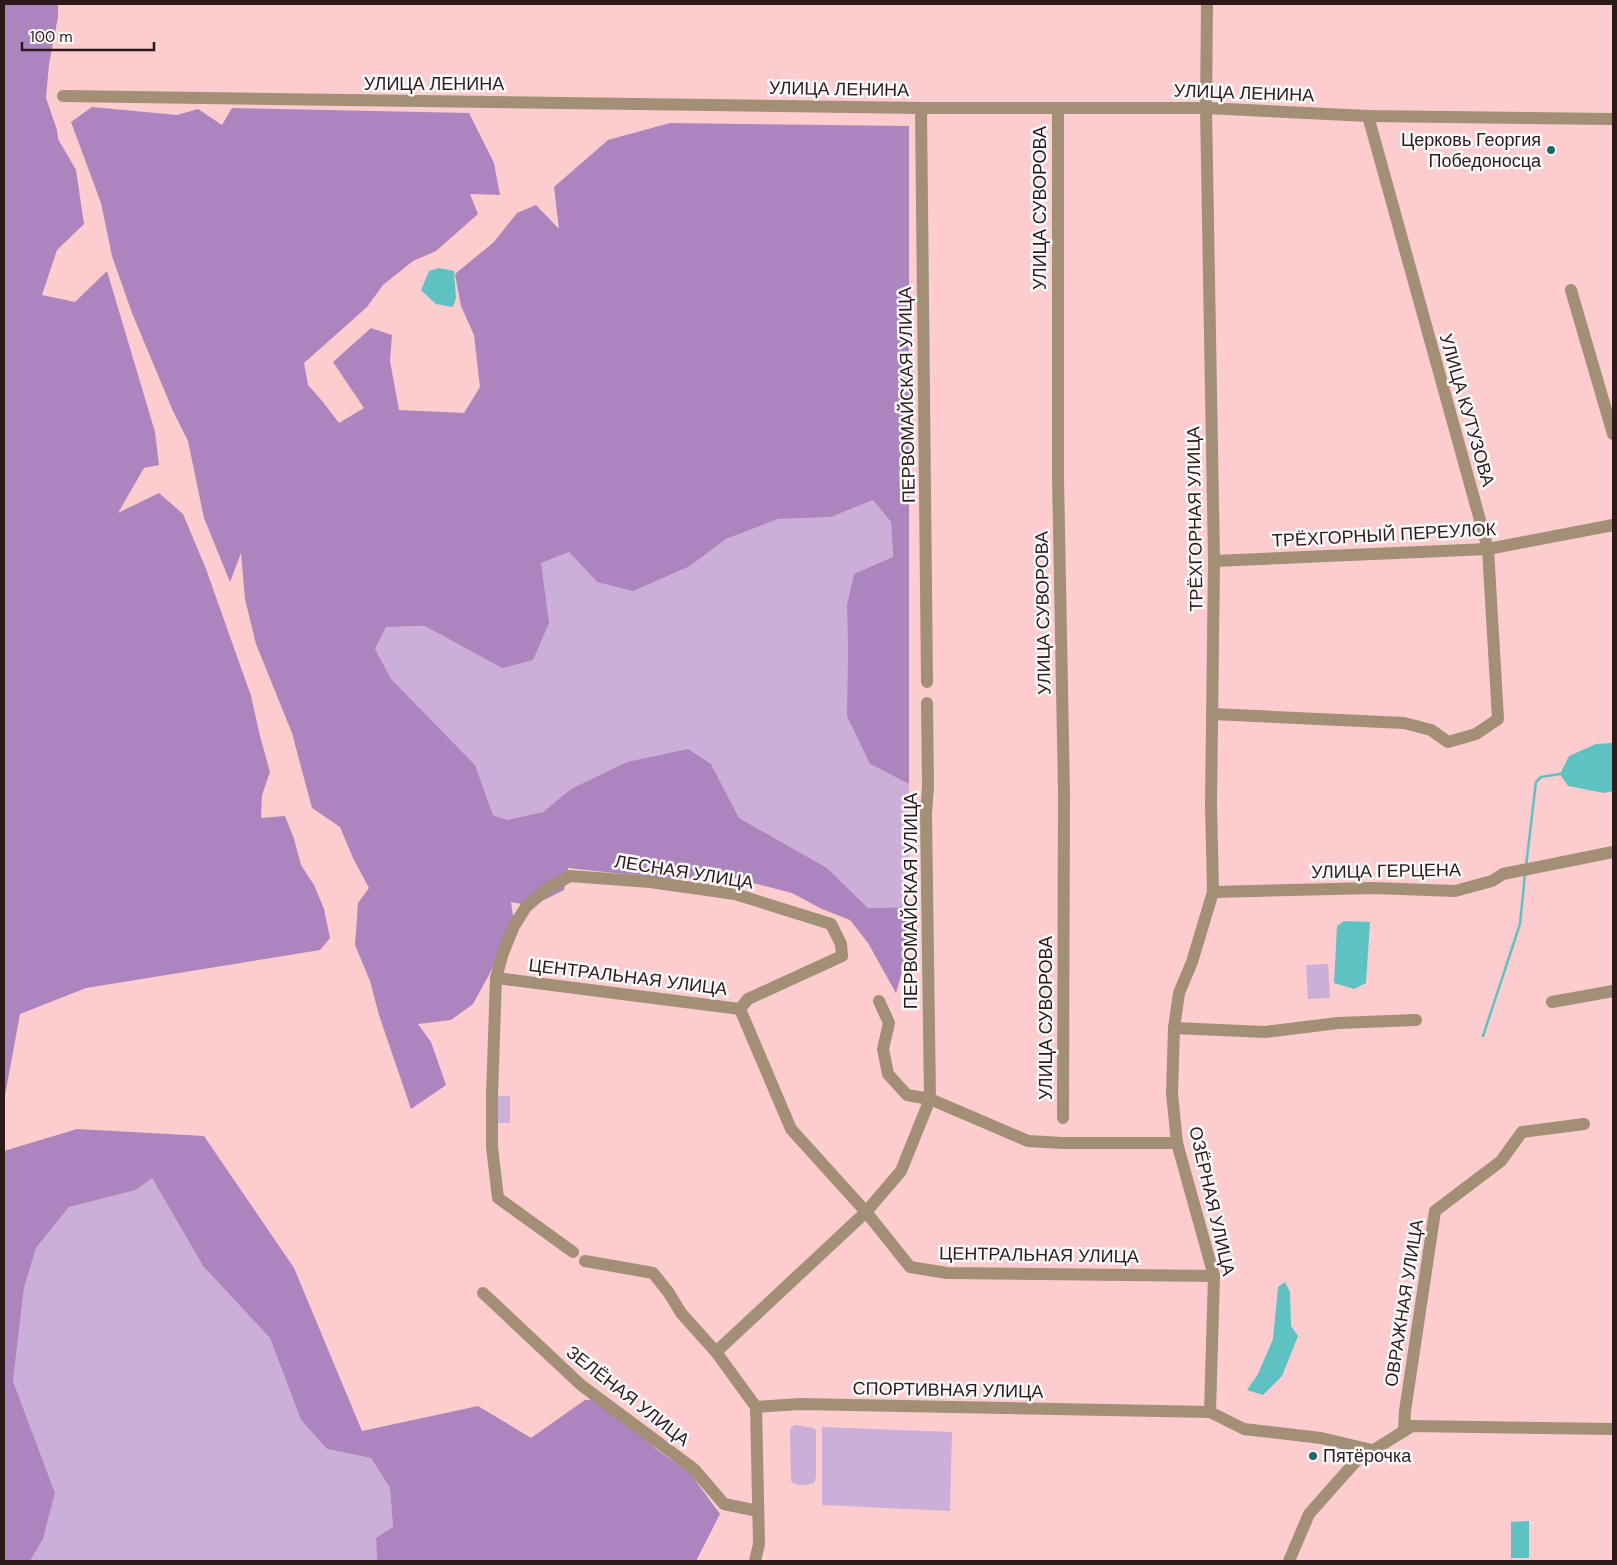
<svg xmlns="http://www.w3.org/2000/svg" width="1617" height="1565" font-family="'DM Sans',sans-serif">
	<rect width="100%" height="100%" fill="#fccccf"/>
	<g fill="#cbafd9">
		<polygon points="873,500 891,522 893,557 847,605 848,658 870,764 909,784 908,907 868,908 827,868 739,818 711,764 571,789 543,812 507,820 493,815 475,765 390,679 375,649 386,627 426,626 502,668 543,587 540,563 569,552 597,582 690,566 726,539 778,519 831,517"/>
		<polygon points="1328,964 1330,998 1308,999 1306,965"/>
		<rect x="497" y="1096" width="13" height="27"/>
		<polygon points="152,1178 203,1266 270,1338 301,1420 327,1449 371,1458 390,1488 393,1528 376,1539 377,1561 30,1561 43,1539 55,1493 13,1381 24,1288 36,1248 69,1207 136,1190"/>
		<path d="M795 1425 814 1428 816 1431V1477L814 1483C806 1485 798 1487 791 1481L790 1430 791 1427Z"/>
		<polygon points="822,1427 952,1432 950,1511 822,1505"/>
	</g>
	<g fill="#ac84be">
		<polygon points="4,4 58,4 58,17 49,64 46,98 57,130 58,139 76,170 84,224 57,250 42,295 75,302 107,271 155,432 159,465 144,468 118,513 159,493 183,514 206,569 251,696 260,736 270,772 262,795 261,818 285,816 294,839 301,865 314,885 324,909 330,938 320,950 86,988 20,1014 4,1101"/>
		<polygon points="92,107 177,115 198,109 222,125 232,108 469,113 494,163 500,195 470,194 478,214 436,251 413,261 383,285 367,307 304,363 308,385 323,402 339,423 364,408 333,362 371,328 392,335 390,361 399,410 464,413 480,387 474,335 461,306 455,274 494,242 517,213 536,205 559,229 554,187 608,140 670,123 909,126 909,784 870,764 847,716 848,658 847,605 854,574 893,557 891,522 873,500 831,517 778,519 726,539 690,566 633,591 597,582 569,552 541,563 549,623 533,660 502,668 425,626 386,627 375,649 391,679 475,765 493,815 507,820 543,812 571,789 627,762 688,749 711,764 739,818 827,868 868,908 908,907 907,954 896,993 868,943 850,920 822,909 792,893 726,876 670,879 568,868 564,890 532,906 511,902 514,922 508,940 473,1004 451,1020 418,1024 431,1042 446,1085 411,1109 379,1015 370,981 355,945 358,903 369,888 353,858 340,827 312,808 292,733 256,644 245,599 241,553 230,582 204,518 188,441 173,411 132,313 112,256 101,203 71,122"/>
		<polygon points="77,1129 204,1136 294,1268 362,1431 478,1406 531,1438 585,1400 604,1399 625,1421 656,1449 690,1473 720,1514 696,1561 377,1561 376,1538 393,1527 390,1488 371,1458 327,1449 301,1420 270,1338 203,1266 152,1178 136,1190 69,1207 36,1248 24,1288 13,1381 55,1493 43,1539 30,1561 4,1561 4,1151"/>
	</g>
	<g fill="#5ec2c2">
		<polygon points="439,268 454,271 456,298 453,307 436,304 421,290 429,271"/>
		<polygon points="1613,743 1613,791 1604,793 1568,786 1560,774 1569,756 1596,744"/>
		<polygon points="1344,921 1370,922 1366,983 1354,989 1334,983 1337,926"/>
		<polygon points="1285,1282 1290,1292 1291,1326 1298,1336 1282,1376 1263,1395 1247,1390 1258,1374 1273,1339 1278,1287"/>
		<polygon points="1529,1521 1529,1558 1511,1558 1511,1522"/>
	</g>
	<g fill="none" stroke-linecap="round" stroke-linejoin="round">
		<g stroke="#5ec2c2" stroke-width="2.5">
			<polyline points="1526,866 1536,782 1541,777 1560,774"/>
			<polyline points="1483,1036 1520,924 1525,874"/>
		</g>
		<g stroke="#a28f76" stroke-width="12">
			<polyline points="1207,4 1206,108 1214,561 1211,804 1213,892 1192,962 1179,993 1174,1028 1172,1093 1177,1143 1214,1276 1210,1412"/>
			<polyline points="63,96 921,108 1206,108 1368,116 1613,119"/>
			<polyline points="921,108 927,682"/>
			<polyline points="1058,108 1058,477 1064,793 1063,1118"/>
			<polyline points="1571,290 1613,434"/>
			<polyline points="1214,561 1488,549 1613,525"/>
			<polyline points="1213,714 1404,723 1431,730 1448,742 1476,734 1498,719 1488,549 1368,116"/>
			<polyline points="1213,892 1374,888 1455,891 1492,881 1503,874 1613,852"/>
			<polyline points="496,978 740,1009 791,1129 866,1212 910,1267 947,1273 1214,1276"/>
			<polyline points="879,1001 889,1023 883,1049 888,1074 907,1095 930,1099 1028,1141 1063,1143 1177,1143"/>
			<polyline points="1552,1002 1613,991"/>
			<polyline points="1174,1028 1265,1032 1338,1023 1416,1020"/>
			<polyline points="573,1252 498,1198 492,1147 492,1095 496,978 503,953 514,926 526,907 547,889 570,876 650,882 735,894 831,924 841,944 842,956 748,999 740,1009"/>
			<polyline points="585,1261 653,1273 669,1293 681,1313 716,1352 756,1407 800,1404 1210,1412 1244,1429 1321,1438 1372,1450"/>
			<polyline points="483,1293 581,1385 694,1469 724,1504 758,1511"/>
			<polyline points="716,1352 866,1212 901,1171 930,1099 926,813 928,787 927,703"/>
			<polyline points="1404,1431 1405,1411 1435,1211 1501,1161 1522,1132 1584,1124"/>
			<polyline points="755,1561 759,1544 756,1407"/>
			<polyline points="1289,1561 1309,1514 1356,1461 1412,1426 1613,1429"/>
		</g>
	</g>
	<g fill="#1a6867" stroke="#fbfbfb" stroke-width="2">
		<circle cx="1551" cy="150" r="5"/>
		<circle cx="1313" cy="1456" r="5"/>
	</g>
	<g text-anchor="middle" stroke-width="5" stroke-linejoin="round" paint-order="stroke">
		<g font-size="18" fill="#2d181a" stroke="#fbfbfb">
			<text x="434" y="90">УЛИЦА ЛЕНИНА</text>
			<text transform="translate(839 89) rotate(1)" y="6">УЛИЦА ЛЕНИНА</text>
			<text transform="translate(1244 93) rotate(2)" y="6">УЛИЦА ЛЕНИНА</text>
			<text transform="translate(1040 208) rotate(-90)" y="6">УЛИЦА СУВОРОВА</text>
			<text transform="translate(907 395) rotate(-91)" y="6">ПЕРВОМАЙСКАЯ УЛИЦА</text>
			<text transform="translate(1467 410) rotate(74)" y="6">УЛИЦА КУТУЗОВА</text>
			<text transform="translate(1195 519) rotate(-91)" y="6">ТРЁХГОРНАЯ УЛИЦА</text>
			<text transform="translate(1384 535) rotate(-3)" y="6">ТРЁХГОРНЫЙ ПЕРЕУЛОК</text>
			<text transform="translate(1043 613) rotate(-91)" y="6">УЛИЦА СУВОРОВА</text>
			<text transform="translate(1386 871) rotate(-1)" y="6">УЛИЦА ГЕРЦЕНА</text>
			<text transform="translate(684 872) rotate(9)" y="6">ЛЕСНАЯ УЛИЦА</text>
			<text transform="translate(911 901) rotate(-90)" y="6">ПЕРВОМАЙСКАЯ УЛИЦА</text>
			<text transform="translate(628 977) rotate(7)" y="6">ЦЕНТРАЛЬНАЯ УЛИЦА</text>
			<text transform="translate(1046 1018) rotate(-90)" y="6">УЛИЦА СУВОРОВА</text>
			<text transform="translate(1212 1201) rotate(77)" y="6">ОЗЁРНАЯ УЛИЦА</text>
			<text transform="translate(1039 1255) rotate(1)" y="6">ЦЕНТРАЛЬНАЯ УЛИЦА</text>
			<text transform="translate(1404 1303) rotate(-81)" y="6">ОВРАЖНАЯ УЛИЦА</text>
			<text transform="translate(948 1390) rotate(1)" y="6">СПОРТИВНАЯ УЛИЦА</text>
			<text transform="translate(628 1396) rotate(38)" y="6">ЗЕЛЁНАЯ УЛИЦА</text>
		</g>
		<g font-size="18" fill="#2d181a" stroke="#fbfbfb" text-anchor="end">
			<text x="1541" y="146">Церковь Георгия<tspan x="1541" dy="21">Победоносца</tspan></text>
			<text x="1323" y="1462" text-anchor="start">Пятёрочка</text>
		</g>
	</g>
	<rect width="1617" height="1565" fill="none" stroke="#2d181a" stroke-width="10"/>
	<path d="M22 42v8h132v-8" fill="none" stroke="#2d181a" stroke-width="2.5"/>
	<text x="30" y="42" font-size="15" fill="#2d181a" stroke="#fbfbfb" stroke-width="4" paint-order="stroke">100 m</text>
</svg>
